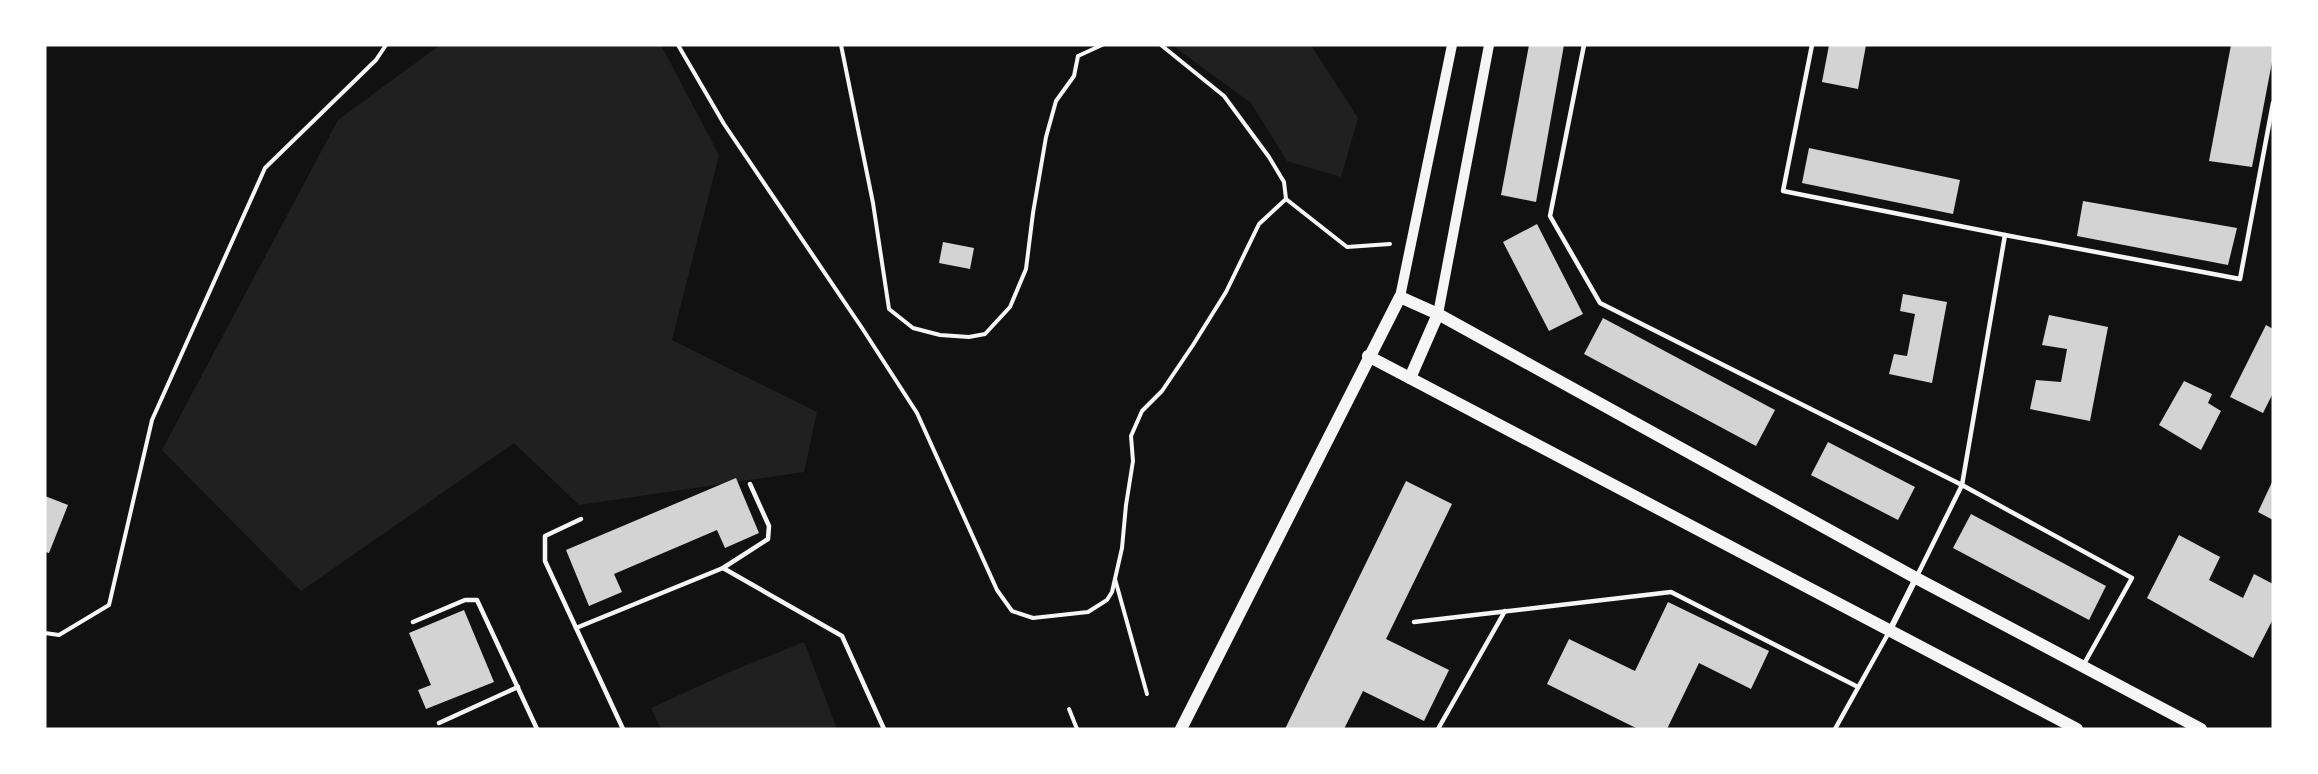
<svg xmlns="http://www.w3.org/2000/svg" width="2318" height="774" font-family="Georgia,serif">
	<rect width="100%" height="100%" fill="#111"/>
	<g fill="#202020">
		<polygon points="440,45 661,45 719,155 672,340 817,412 804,472 579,505 514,443 301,591 162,450 338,120"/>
		<polygon points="1172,45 1311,45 1358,118 1341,177 1287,161 1251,103"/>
		<polygon points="804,642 837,729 661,729 651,708 732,671"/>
	</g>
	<g fill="#d3d3d3">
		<polygon points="1529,45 1564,45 1536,202 1501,195"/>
		<polygon points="1829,45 1866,45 1858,89 1822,82"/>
		<polygon points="2231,45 2273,45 2273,57 2252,167 2209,161"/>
		<polygon points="1809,148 1960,180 1953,214 1802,183"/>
		<polygon points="2083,201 2237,228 2228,265 2077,236"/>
		<polygon points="1537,224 1583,314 1549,331 1503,242"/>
		<polygon points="943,242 974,248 970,269 939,263"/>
		<polygon points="1903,294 1947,302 1932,383 1889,374 1894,354 1907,356 1915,314 1900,311"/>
		<polygon points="2049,315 2108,327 2090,421 2030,409 2036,380 2061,382 2067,349 2042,345"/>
		<polygon points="1603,318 1775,410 1756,446 1584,354"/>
		<polygon points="2266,325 2273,329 2273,393 2263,413 2230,397"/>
		<polygon points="2184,381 2212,394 2208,403 2221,411 2201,450 2159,425"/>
		<polygon points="1828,442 1915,487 1898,520 1811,475"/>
		<polygon points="736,478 759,533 725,548 717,530 614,574 622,592 589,606 566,550"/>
		<polygon points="2273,480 2273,520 2258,512"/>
		<polygon points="1406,481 1452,504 1386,639 1449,670 1424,721 1363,691 1344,729 1285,729"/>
		<polygon points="45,496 68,505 49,553 45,552"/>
		<polygon points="1971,514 2106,586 2089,620 1953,548"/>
		<polygon points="2179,535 2220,557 2209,580 2243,598 2254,574 2273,584 2273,619 2253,658 2147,598"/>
		<polygon points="1668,602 1769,651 1751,689 1699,663 1667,729 1638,729 1547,684 1569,639 1635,671"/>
		<polygon points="464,610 494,682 426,709 418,690 431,685 409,633"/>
	</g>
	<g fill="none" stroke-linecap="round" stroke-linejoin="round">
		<g stroke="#f5f5f5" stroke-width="4">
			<polyline points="678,45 724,124 862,328 917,413 997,590 1012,611 1033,618 1088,612 1107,600 1112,592 1122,548 1126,505 1133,461 1131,436 1142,411 1162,391 1193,345 1226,292 1259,224 1286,199 1284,182 1269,157 1224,96 1161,45"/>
			<polyline points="841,45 873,203 889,309 913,328 940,335 969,337 985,334 1010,307 1026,269 1033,213 1046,137 1056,101 1074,76 1078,56 1102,45"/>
			<polyline points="1286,199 1347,247 1390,244"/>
			<polyline points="1115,579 1147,694"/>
			<polyline points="45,633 59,635 109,605 152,420 265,168 376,60 386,45"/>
			<polyline points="1069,709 1077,729"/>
		</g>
		<g stroke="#f5f5f5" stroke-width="4.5">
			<polyline points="1584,45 1550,216 1600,303 1962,485 2132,578 2084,664"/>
			<polyline points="1812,45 1783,191 2005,235"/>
			<polyline points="581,519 545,536 545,561 623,729"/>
			<polyline points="723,568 768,539 769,526 750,484"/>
			<polyline points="1917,576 1962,485 2005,235 2240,279 2273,103"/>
			<polyline points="413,622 465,600 477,600 537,729"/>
			<polyline points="1414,622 1671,592 1858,687"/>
			<polyline points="576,628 723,568 842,636 884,729"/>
			<polyline points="439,723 518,687"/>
			<polyline points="1438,729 1505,611"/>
			<polyline points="1835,729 1889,632"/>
		</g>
		<polyline stroke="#f5f5f5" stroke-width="6" points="1890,630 1916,578"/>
		<g stroke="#f5f5f5" stroke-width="10">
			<polyline points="1400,297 1452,45"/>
			<polyline points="1438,314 1489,45"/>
		</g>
		<g stroke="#f5f5f5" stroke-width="12">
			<polyline points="1368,356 2077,729"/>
			<polyline points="1410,378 1438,314"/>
			<polyline points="1181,729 1400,297 1438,314 1916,578 2201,729"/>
		</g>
	</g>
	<rect width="2318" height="774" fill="none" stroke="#ffffff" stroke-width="93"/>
</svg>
